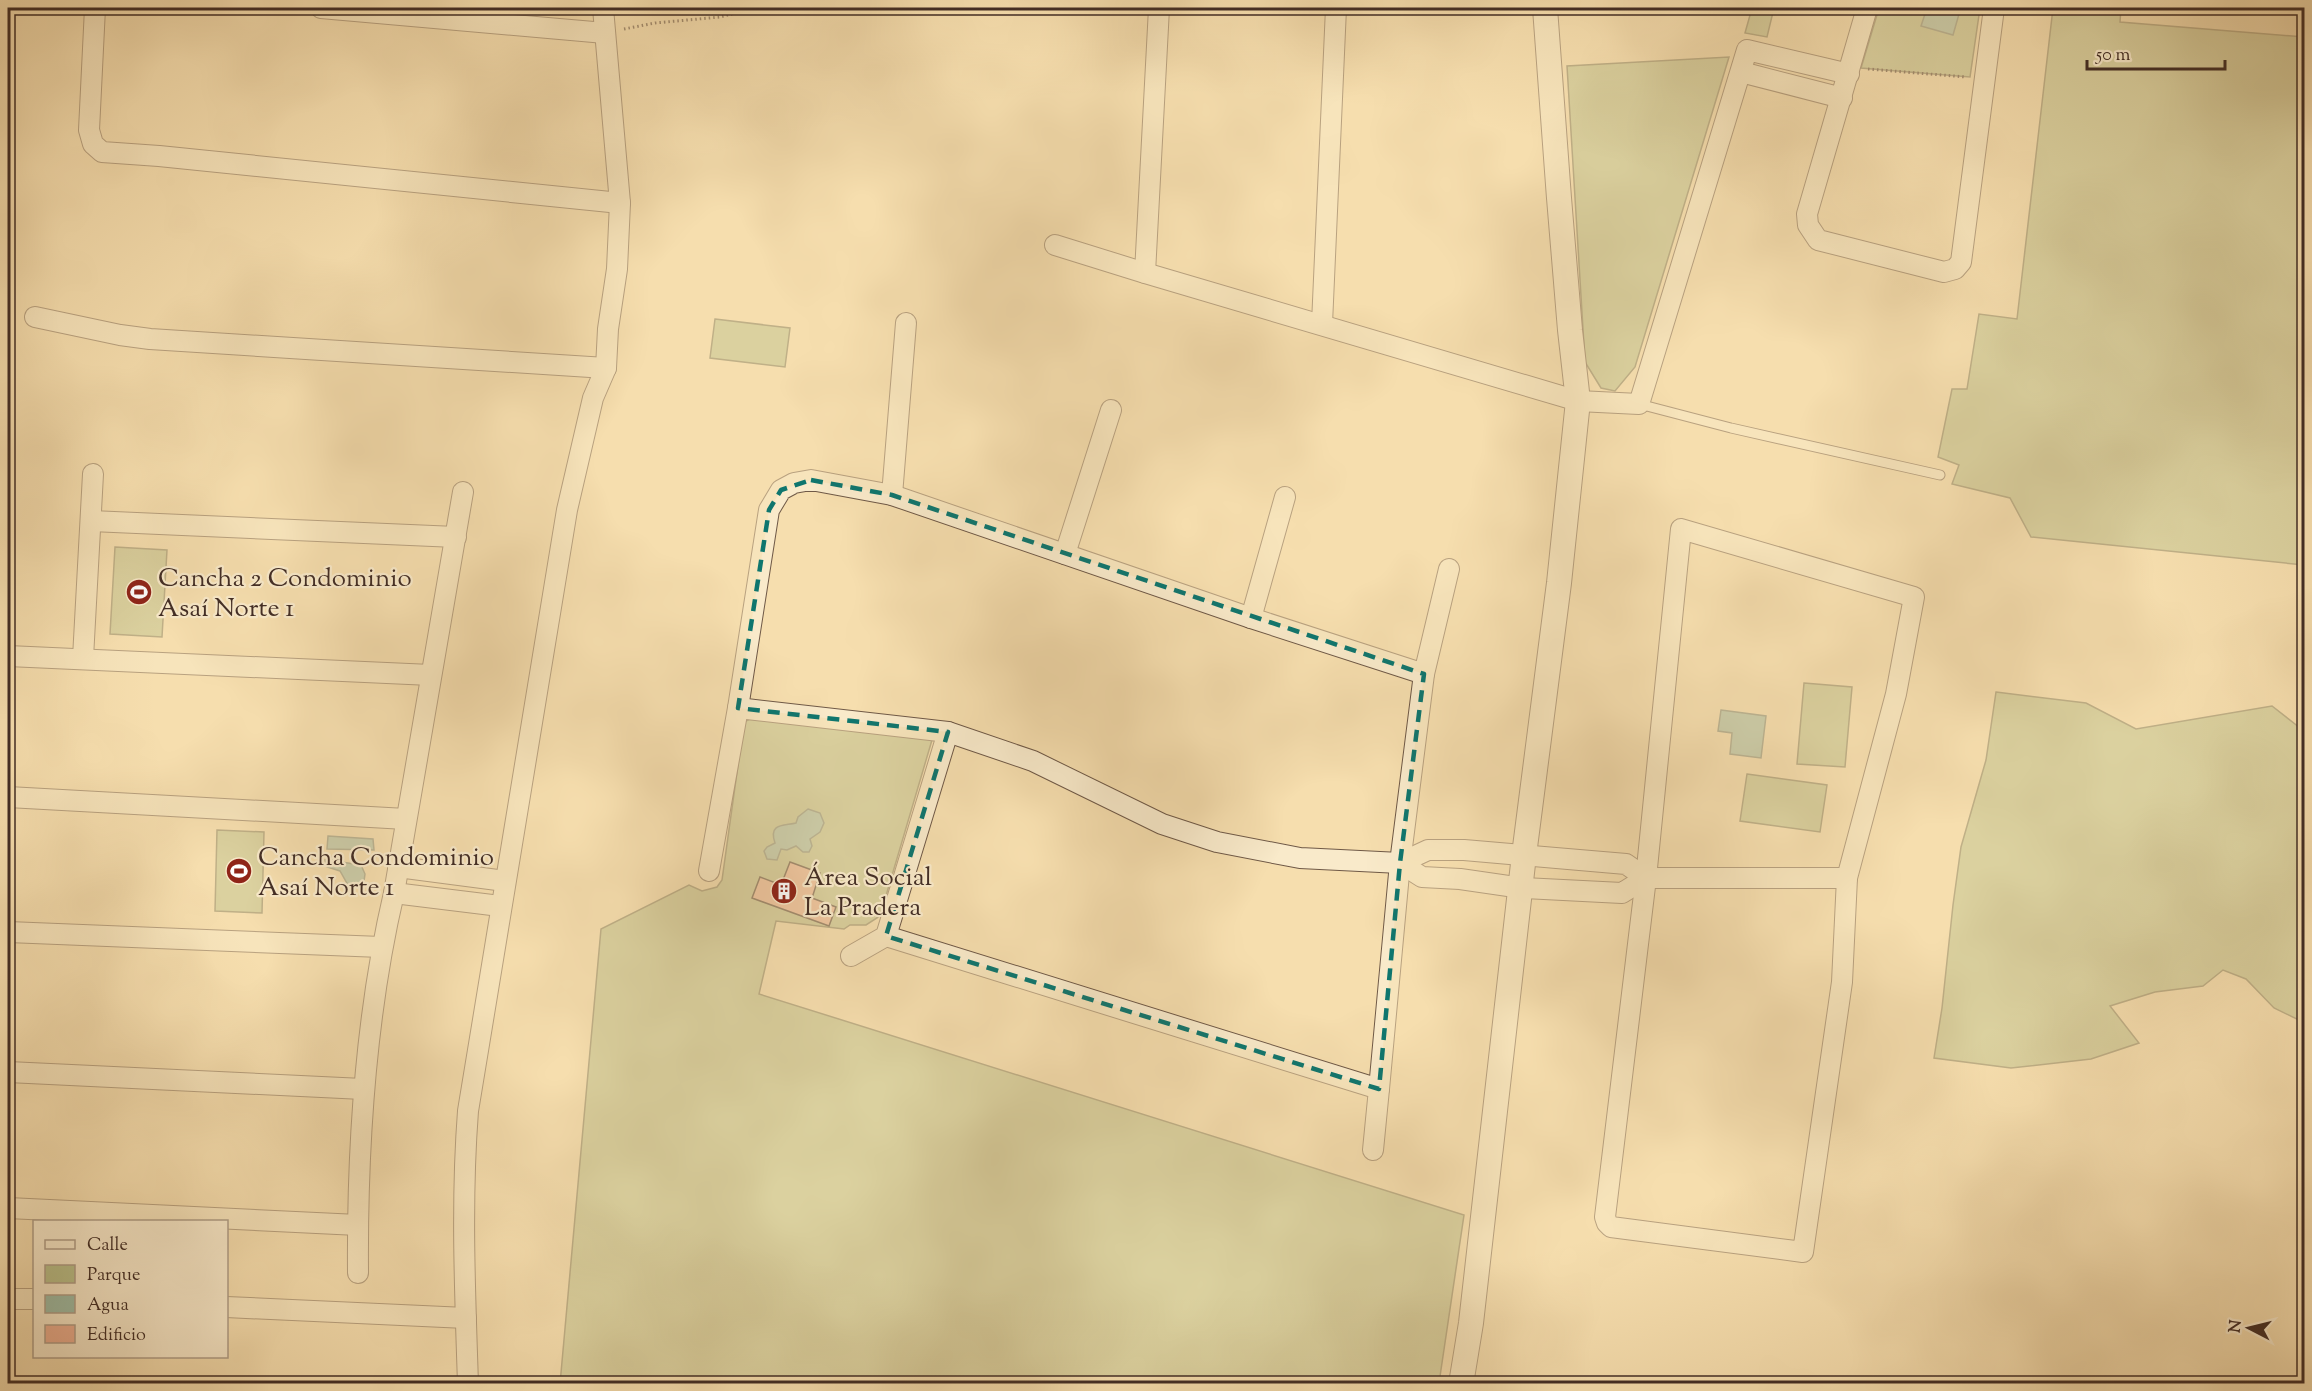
<svg xmlns="http://www.w3.org/2000/svg" width="2312" height="1391" font-family="'Sorts Mill Goudy',serif">
	<rect width="100%" height="100%" fill="#f6deae"/>
	<filter id="stains"><feTurbulence type="fractalNoise" baseFrequency=".00333" numOctaves="4"/><feColorMatrix values="0 0 0 0 .2 0 0 0 0 .09 0 0 0 0 .02 0 0 0 .5 -.17"/></filter>
	<radialGradient id="worn" r=".72"><stop offset=".6" stop-color="#630" stop-opacity="0"/><stop offset="1" stop-color="#630" stop-opacity=".3"/></radialGradient>
	<g fill="#bac28c" stroke="#7e7858" stroke-width="1.5">
		<polygon points="1752,8 1774,8 1767,37 1745,33"/>
		<polygon points="1879,8 1980,8 1970,77 1861,68"/>
		<polygon points="2053,8 2121,8 2120,22 2304,37 2304,565 2031,537 2010,498 1952,484 1959,465 1938,457 1952,389 1967,389 1979,314 2017,319"/>
		<polygon points="1729,57 1635,367 1615,391 1601,388 1585,362 1567,66"/>
		<polygon points="715,319 790,328 785,367 710,358"/>
		<polygon points="115,547 167,550 162,637 110,634"/>
		<polygon points="1804,683 1852,687 1845,767 1797,764"/>
		<polygon points="1996,692 2086,703 2136,729 2272,706 2304,731 2304,1021 2301,1021 2274,1008 2246,979 2223,970 2203,986 2155,992 2110,1006 2139,1043 2091,1059 2011,1068 1934,1058 1942,1008 1953,905 1961,847 1986,760"/>
		<polygon points="760,714 930,731 932,740 880,916 866,925 850,925 844,929 776,921 759,994 1464,1215 1439,1383 560,1384 601,929 689,885 702,891 717,887 722,880 744,722"/>
		<polygon points="1747,774 1827,785 1820,832 1740,821"/>
		<polygon points="217,830 264,832 262,913 215,911"/>
	</g>
	<g fill="#9ebda6" stroke="#798372" stroke-width="1.5">
		<polygon points="1927,8 1937,8 1959,14 1953,35 1921,26"/>
		<polygon points="1721,710 1766,716 1761,758 1730,754 1732,733 1718,731"/>
		<path d="M808 809 820 813 824 823 820 832 810 839 812 846 809 852H803L796 846 787 850 781 849 777 860 767 859 764 851 767 847 775 843C768 823 784 826 796 823L798 817Z"/>
		<polygon points="328,836 373,839 374,850 327,849"/>
		<polygon points="333,856 341,862 361,865 365,874 364,881 355,887 348,885 340,871 327,867 325,860"/>
	</g>
	<polygon fill="#eeb092" stroke="#422d25" stroke-width="1.5" points="790,862 820,873 812,898 836,907 829,926 752,898 760,877 781,885"/>
	<g fill="none" stroke-linecap="round" stroke-linejoin="round">
		<defs>
			<polyline id="service" points="1639,404 1731,428 1940,475"/>
			<g id="minor">
				<polyline points="95,8 89,130 93,144 102,152 159,156 620,203"/>
				<polyline points="321,8 605,33"/>
				<polyline points="1867,8 1807,214 1808,225 1818,240 1944,272 1955,269 1961,262 1994,8"/>
				<polyline points="1741,72 1842,98"/>
				<polyline points="1055,245 1145,273 1578,401 1639,404 1747,50 1849,74"/>
				<polyline points="1145,273 1159,8"/>
				<polyline points="35,317 120,335 150,339 606,368"/>
				<polyline points="1322,324 1336,8"/>
				<polyline points="892,495 906,323"/>
				<polyline points="91,521 456,537"/>
				<polygon points="1681,529 1914,597 1896,694 1847,878 1842,982 1803,1252 1611,1227 1607,1223 1605,1217 1646,878"/>
				<polyline points="1065,554 1111,410"/>
				<polyline points="1449,569 1424,674 1251,618 892,495 811,480 794,483 781,490 769,510 738,708 948,732 1033,761 1162,824 1217,842 1300,858 1400,863 1428,850 1464,850 1626,864 1646,878"/>
				<polyline points="1251,618 1285,497"/>
				<polyline points="8,656 431,675"/>
				<polyline points="83,658 93,474"/>
				<polyline points="8,797 406,819"/>
				<polyline points="1400,863 1422,877 1460,879 1522,888 1622,893 1646,878 1847,878"/>
				<polyline points="398,867 505,881"/>
				<polyline points="709,871 738,708"/>
				<polyline points="394,893 500,906"/>
				<polyline points="8,932 381,947"/>
				<polyline points="886,936 1379,1089 1373,1150"/>
				<polyline points="851,956 886,936 948,732"/>
				<polyline points="8,1072 363,1089"/>
				<polyline points="1379,1089 1400,863 1424,674"/>
				<polyline points="8,1208 358,1225"/>
				<path d="M358 1273C357 1145 365 1017 394 893L463 492"/>
				<polyline points="8,1299 34,1299"/>
				<polyline points="226,1307 466,1318"/>
				<path d="M468 1384C465 1292 461 1202 468 1111L567 510 593 398 606 368 608 329 617 269 620 203 603 8"/>
			</g>
			<polyline id="tertiary" points="1461,1384 1471,1323 1524,855 1559,583 1578,401 1570,330 1559,198 1545,8"/>
		</defs>
		<use href="#service" stroke="#6f5947" stroke-width="11"/>
		<use href="#minor" stroke="#6f5947" stroke-width="22"/>
		<use href="#tertiary" stroke="#6f5947" stroke-width="26"/>
		<g stroke="#422d25" stroke-width="3" stroke-dasharray="1.5 3" stroke-linecap="butt">
			<polyline points="2251,8 2304,13"/>
			<polyline points="624,29 655,23 720,17 755,8"/>
			<polyline points="1868,69 1966,77"/>
		</g>
		<use href="#service" stroke="#f9eaca" stroke-width="9"/>
		<use href="#minor" stroke="#f9eaca" stroke-width="20"/>
		<use href="#tertiary" stroke="#f9eaca" stroke-width="24"/>
	</g>
	<path d="M0 0H2312V1391H0ZM811 480 892 495 1424 674 1400 863 1379 1089 886 936 948 732 738 708 769 510 781 490Z" fill="#f6deae" fill-opacity=".55" fill-rule="evenodd"/>
	<path fill="none" stroke="#0f766e" stroke-width="4.5" stroke-dasharray="12 8" stroke-linejoin="round" d="M811 480 892 495 1424 674 1400 863 1379 1089 886 936 948 732 738 708 769 510 781 490Z"/>
	<defs>
		<symbol id="stadium-disc" viewBox="-11 -11 22 22"><circle r="9.5" fill="#8f2418" stroke="#f9eaca"/><path d="M0-5a6.5 5 0 1 0 0 10a6.5 5 0 1 0 0-10ZM-3.5-1.8h7v3.6h-7Z" fill="#fff"/></symbol>
		<symbol id="building-disc" viewBox="-11 -11 22 22"><circle r="9.5" fill="#8f2418" stroke="#f9eaca"/><path d="M-4-6H4V6H1V3H-1V6H-4ZM-2.5-4.3h1.7v1.8h-1.7ZM.8-4.3h1.7v1.8H.8ZM-2.5-1h1.7V.8h-1.7ZM.8-1h1.7V.8H.8Z" fill="#fff"/></symbol>
	</defs>
	<g fill-rule="evenodd">
		<use href="#stadium-disc" x="124" y="577" width="30" height="30"/>
		<use href="#stadium-disc" x="224" y="856" width="30" height="30"/>
		<use href="#building-disc" x="769" y="876" width="30" height="30"/>
	</g>
	<g text-anchor="middle" stroke-width="4.5" stroke-linejoin="round" paint-order="stroke">
		<g font-size="26" fill="#422d25" stroke="#f9eaca" text-anchor="start">
			<text x="158" y="586">Cancha 2 Condominio<tspan x="158" dy="30">Asaí Norte 1</tspan></text>
			<text x="258" y="865">Cancha Condominio<tspan x="258" dy="30">Asaí Norte 1</tspan></text>
			<text x="804" y="885">Área Social<tspan x="804" dy="30">La Pradera</tspan></text>
		</g>
	</g>
	<rect width="2312" height="1391" fill="none" stroke="#f6deae" stroke-width="30"/>
	<rect x="9" y="9" width="2294" height="1373" fill="none" stroke="#422d25" stroke-width="3"/>
	<rect x="15" y="15" width="2282" height="1361" fill="none" stroke="#422d25" stroke-width="1.5"/>
	<rect x="33" y="1220" width="195" height="138" fill="#f9eaca" stroke="#b09e88" stroke-width="1.5"/>
	<rect x="45" y="1240" width="30" height="9" fill="#f9eaca" stroke="#b09e88" stroke-width="1.5"/>
	<text x="87" y="1250" font-size="18" fill="#422d25">Calle</text>
	<rect x="45" y="1265" width="30" height="18" fill="#bac28c" stroke="#b09e88" stroke-width="1.5"/>
	<text x="87" y="1280" font-size="18" fill="#422d25">Parque</text>
	<rect x="45" y="1295" width="30" height="18" fill="#9ebda6" stroke="#b09e88" stroke-width="1.5"/>
	<text x="87" y="1310" font-size="18" fill="#422d25">Agua</text>
	<rect x="45" y="1325" width="30" height="18" fill="#eeb092" stroke="#b09e88" stroke-width="1.5"/>
	<text x="87" y="1340" font-size="18" fill="#422d25">Edificio</text>
	<g transform="translate(2249 1328) rotate(277)" stroke="#f9eaca" stroke-width="4.5" paint-order="stroke">
	<path d="M0-4.5L10 22L0 15L-10 22Z" fill="#422d25"/>
	<text y="-9" font-size="16" font-weight="bold" text-anchor="middle" fill="#422d25">N</text>
	</g>
	<path d="M2087 60v9h138v-9" fill="none" stroke="#422d25" stroke-width="3"/>
	<text x="2096" y="60" font-size="18" fill="#422d25" stroke="#f9eaca" stroke-width="4.5" paint-order="stroke">50 m</text>
	<rect width="100%" height="100%" filter="url(#stains)"/>
	<rect width="100%" height="100%" fill="url(#worn)"/>
</svg>
